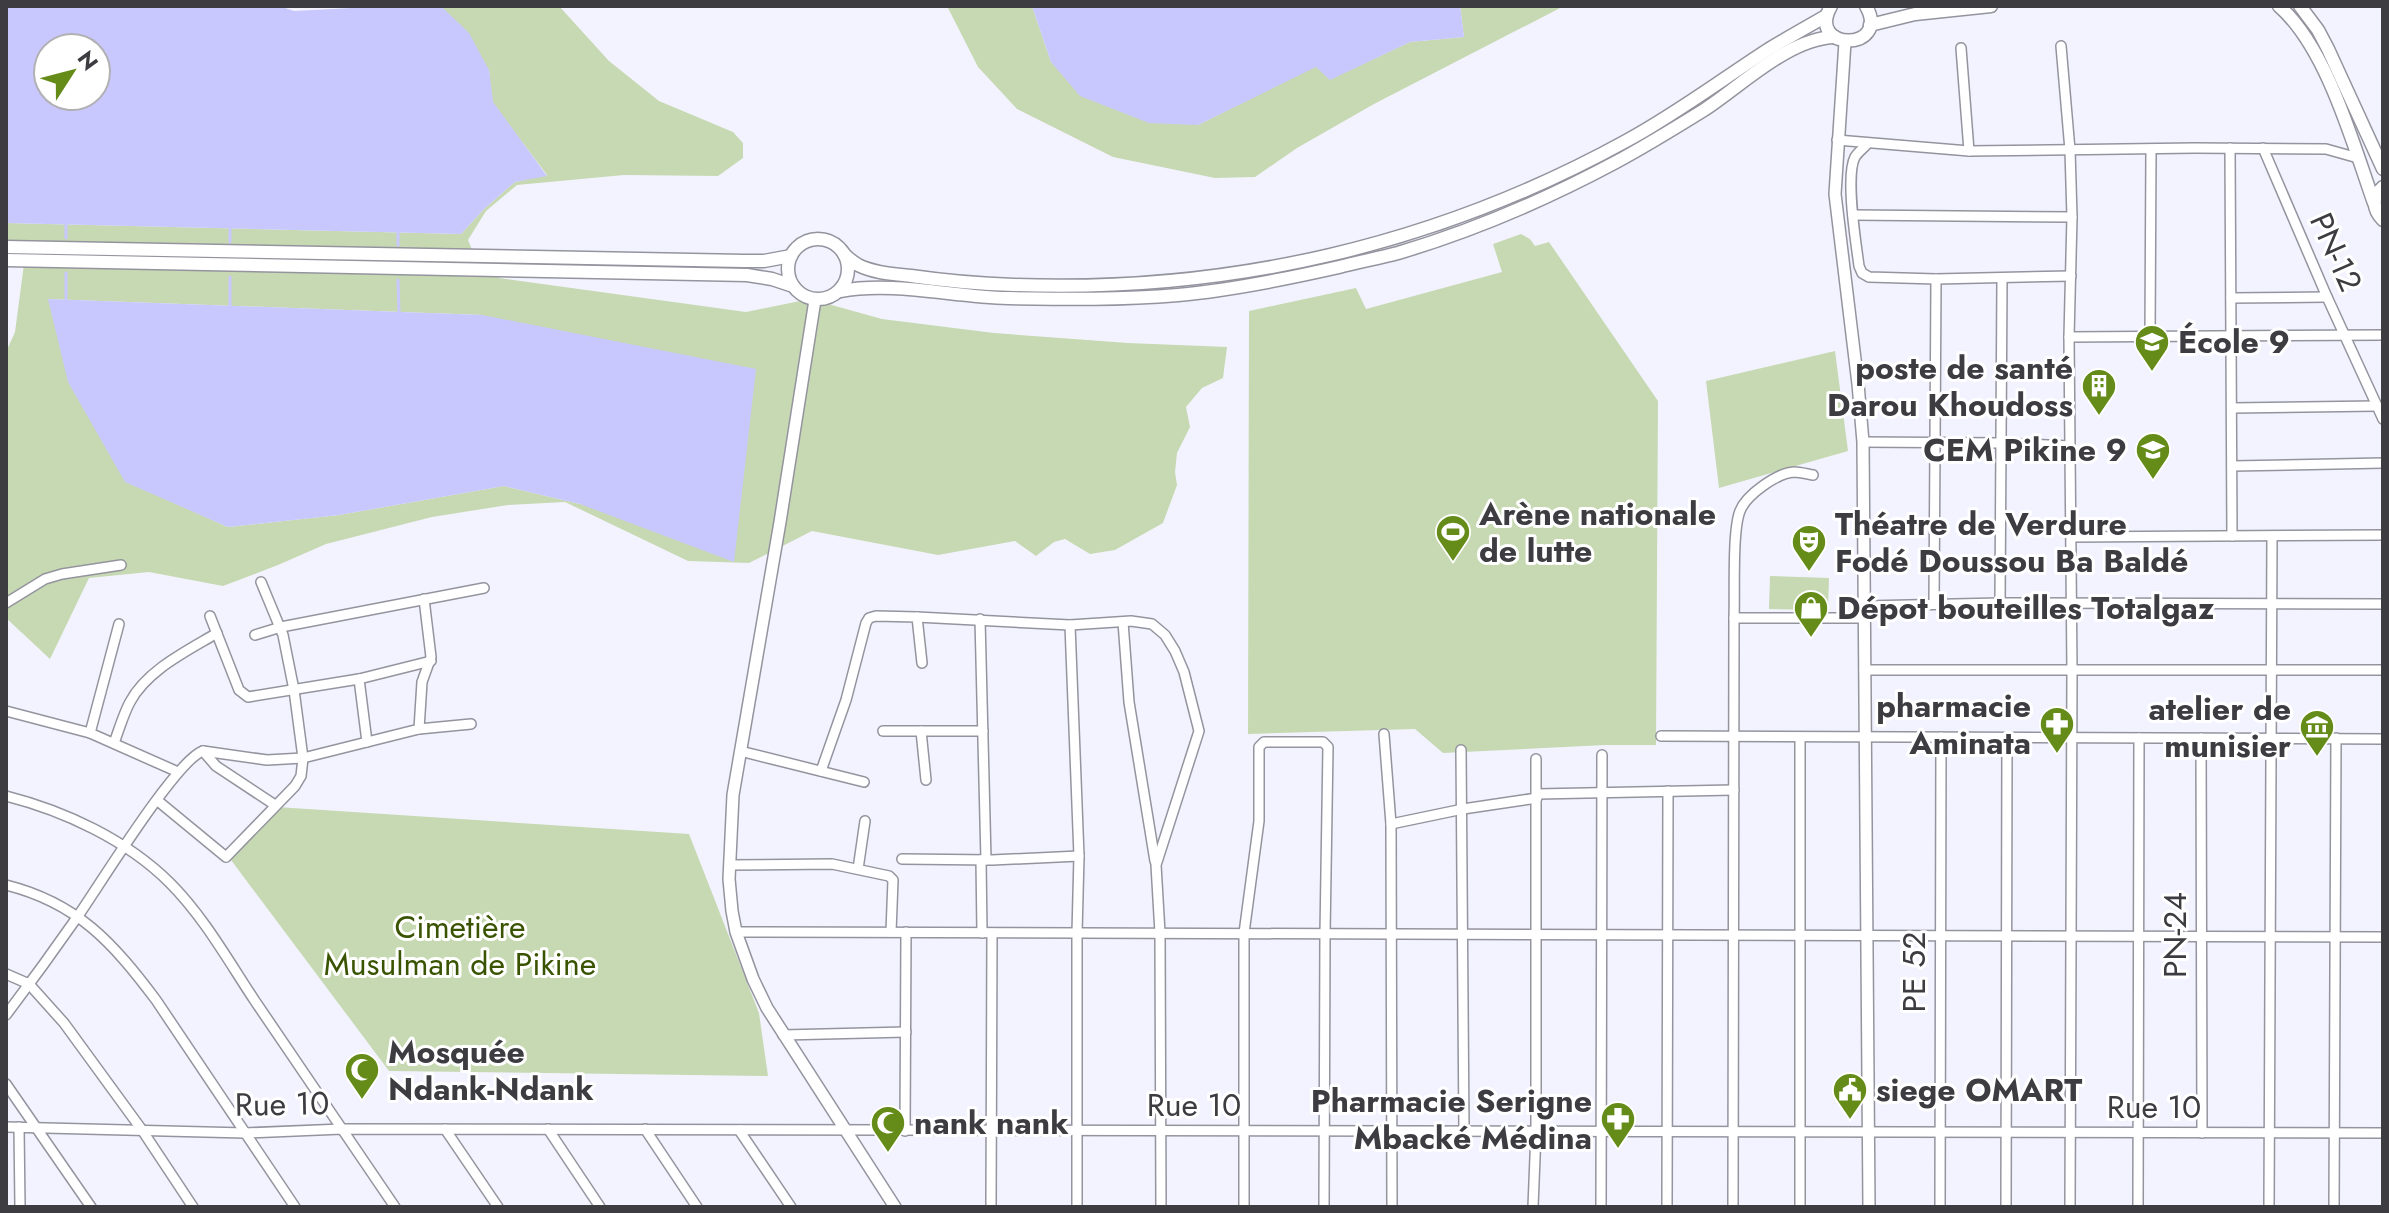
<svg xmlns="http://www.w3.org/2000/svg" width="2389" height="1213" font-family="Jost,sans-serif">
	<rect width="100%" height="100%" fill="#f3f3ff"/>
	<g fill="#c7d9b2" fill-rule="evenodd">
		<path d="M397 6H559L609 61 659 101 733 132 743 143V158L718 176 624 175 517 185 486 211 468 240 476 259 499 278 746 312 810 299 882 319 994 333 1128 343 1227 347 1223 378 1202 388 1186 407 1190 427 1177 453 1175 472 1177 485 1163 523 1115 550 1090 554 1065 539 1054 542 1036 556 1015 541 938 555 812 531 749 563 688 561 565 502 508 505 432 517 326 544 278 565 223 586 149 572 89 578 50 659 6 618V352L15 332 24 264 6 239V223L461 234 484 209 515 182 547 175 492 102 489 70 443 8ZM48 299 482 315 580 504 504 486 339 515 228 527 125 481Z"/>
		<polygon points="947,6 1032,6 1051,62 1198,125 1316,66 1331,79 1410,42 1464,37 1460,6 1564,6 1374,104 1297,148 1255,177 1215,178 1113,157 1017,109 978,67"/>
		<polygon points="1521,234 1530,239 1535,246 1549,242 1658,401 1656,745 1605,745 1443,753 1415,729 1248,734 1249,311 1356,288 1366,309 1502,272 1493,244"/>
		<polygon points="1835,351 1848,451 1719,488 1706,381"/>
		<polygon points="1770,576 1829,578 1828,610 1769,609"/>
		<polygon points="277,807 689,834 759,1013 768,1076 389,1071 228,856"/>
	</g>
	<g fill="#c8c7fe" fill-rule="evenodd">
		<path d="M6 6H279L294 11 390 6 443 8 469 33 489 70 493 102 547 176 515 182 484 209 461 234 6 223ZM48 48H96V96H48Z"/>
		<polygon points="1032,6 1460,6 1464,37 1410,42 1330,80 1316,67 1198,125 1149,123 1080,96 1051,62"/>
		<polygon points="48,299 482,315 756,369 734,562 580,504 504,486 339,515 228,527 125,482 68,382"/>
	</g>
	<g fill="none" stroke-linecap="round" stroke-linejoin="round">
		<g stroke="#c8c7fe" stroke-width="3">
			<polyline points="66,225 66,238"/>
			<polyline points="398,233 398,245"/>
			<polyline points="230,242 230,229"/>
			<polyline points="66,273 66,300"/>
			<polyline points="398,280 399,312"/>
			<polyline points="230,306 230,277"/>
		</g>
		<defs>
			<g id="minor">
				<polyline points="2061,46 2070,150 2072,217 2069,337 2072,671 2070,1207"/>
				<polyline points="1961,48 1969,151"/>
				<polyline points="1837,140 1969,151 2195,148 2326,149 2358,158"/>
				<path d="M1868 143C1864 148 1858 152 1855 157 1845 176 1856 243 1859 266L1862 273 1869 277 1936 279 2071 276"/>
				<polyline points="2230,148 2232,536"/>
				<polyline points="2263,148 2327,297 2383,419"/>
				<polyline points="1853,215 2072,217"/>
				<polyline points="2231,298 2327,297"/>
				<polyline points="2069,337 2383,335"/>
				<polyline points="2150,337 2151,149"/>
				<polyline points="2232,408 2377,406"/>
				<polyline points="1863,442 2001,443 2070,446"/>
				<polyline points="2232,466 2383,463"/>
				<polyline points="2072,537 2383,535"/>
				<polyline points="6,603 45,579 62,574 121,565"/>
				<polyline points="2000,603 2002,279"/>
				<polyline points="1934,604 1936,279"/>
				<polyline points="1864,606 2000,603 2383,604"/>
				<polyline points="210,616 239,690 248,697 359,679 431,661"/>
				<polyline points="917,617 1070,625 1131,621 1152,624 1165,635 1175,651 1184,672 1199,731 1156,865 1160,933 1161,1207"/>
				<polyline points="1734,618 1864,618"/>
				<polyline points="980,619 986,860"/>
				<polyline points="1123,622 1129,702 1155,861"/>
				<polyline points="1070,625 1079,856 1077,933 1077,1207"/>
				<polyline points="255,635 281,627 484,588"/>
				<polyline points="1864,670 2383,670"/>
				<polyline points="359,679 367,742"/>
				<polyline points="6,711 90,733 178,772"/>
				<polyline points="419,729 471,724"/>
				<polyline points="883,731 983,731"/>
				<polyline points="921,731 926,780"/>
				<polyline points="90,733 119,624"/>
				<polyline points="1384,734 1391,824 1392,1207"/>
				<polyline points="1661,736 2383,739"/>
				<polyline points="2201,738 2202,1133"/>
				<path d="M114 743C119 730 123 715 130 702 147 670 187 651 217 633"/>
				<polyline points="1461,750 1464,1132"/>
				<polyline points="203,751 216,766 275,805"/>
				<polyline points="740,751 864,782"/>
				<polyline points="821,771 846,700 866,623 869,618 876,616 917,617 922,663"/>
				<polyline points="1537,794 1734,790"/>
				<path d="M6 796C65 811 127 840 170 883 204 917 229 962 255 1001 302 1070 348 1138 395 1207"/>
				<polyline points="158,801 226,857 295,786 301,776 303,758 294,690 283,635 261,582"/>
				<polyline points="1391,824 1463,809 1537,798"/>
				<polyline points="902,859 992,860 1079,856"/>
				<polyline points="981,860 982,933"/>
				<polyline points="730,865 832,864 889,876 893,880 891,932"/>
				<polyline points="858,869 865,821"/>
				<path d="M6 885C78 903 113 943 156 1000L295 1207"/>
				<polyline points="736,932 2383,937"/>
				<polyline points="6,974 29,984 64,1023 142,1130 193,1207"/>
				<path d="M6 1015C31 982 55 949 78 916 99 886 176 760 203 751L267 760 303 758 419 729 422 682 431 657 424 599"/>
				<polyline points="783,1035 906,1032"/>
				<polyline points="6,1084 91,1207"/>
				<polyline points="6,1127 245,1133 342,1129 2383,1133"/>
				<polyline points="19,1127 20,1207"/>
				<polyline points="445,1129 498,1207"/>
				<polyline points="548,1129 600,1207"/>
				<polyline points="645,1129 697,1207"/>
				<polyline points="739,1130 791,1207"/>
				<polyline points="905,1131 906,932"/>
				<polyline points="991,1207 992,933"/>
				<polyline points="1244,1207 1244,933 1259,821 1259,747 1264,742 1323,742 1328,747 1325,934 1324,1207"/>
				<polyline points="1533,1207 1536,1132 1536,759"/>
				<polyline points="1601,1207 1602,755"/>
				<polyline points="1667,1207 1668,791"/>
				<path d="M1733 1207 1734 618C1735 594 1732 531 1740 511 1746 495 1777 473 1794 472 1800 472 1807 474 1813 475"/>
				<polyline points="1800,1207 1800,737"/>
				<polyline points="1940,1207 1941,737"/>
				<polyline points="2006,1207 2007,737"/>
				<polyline points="2138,1207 2139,738"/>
				<polyline points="2269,1207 2272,536"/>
				<polyline points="2334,1207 2336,738"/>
			</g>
			<g id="tertiary">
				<polyline points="1845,42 1835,194 1858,384 1863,442 1869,1207"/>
				<polyline points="815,300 780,522 733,795 729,879 732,911 736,932 753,979 767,1008 895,1207"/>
			</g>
			<g id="secondary">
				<path d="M1831 6C1805 52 1892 52 1866 6"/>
				<path d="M2279 6C2327 48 2353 144 2374 203"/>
				<polyline points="2300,6 2318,30 2328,49 2383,169"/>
				<polyline points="1870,25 1915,14 1991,6"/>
				<path d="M2383 187C2371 197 2373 210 2383 220"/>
				<circle cx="818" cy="269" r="30"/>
				<polyline points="6,247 744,261 764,261 791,256"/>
				<path d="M844 254C848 258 853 262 858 265 874 273 894 274 911 276 946 281 980 284 1014 285 1229 293 1437 245 1626 141 1676 114 1721 80 1769 49 1787 38 1807 27 1826 16"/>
				<polyline points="6,260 747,275 772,279 793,286"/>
				<path d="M840 291C895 281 952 297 1008 298 1065 299 1121 300 1178 295 1232 290 1286 279 1339 267 1358 262 1379 258 1398 253 1472 231 1547 199 1616 162 1646 146 1675 128 1704 110 1741 86 1789 38 1835 37"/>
			</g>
		</defs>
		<use href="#minor" stroke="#94949f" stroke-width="12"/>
		<use href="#tertiary" stroke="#94949f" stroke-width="14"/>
		<use href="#secondary" stroke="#94949f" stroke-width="15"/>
		<use href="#minor" stroke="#fff" stroke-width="9"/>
		<use href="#tertiary" stroke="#fff" stroke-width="11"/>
		<use href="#secondary" stroke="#fff" stroke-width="12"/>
	</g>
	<defs>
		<symbol id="school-pin" viewBox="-11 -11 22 30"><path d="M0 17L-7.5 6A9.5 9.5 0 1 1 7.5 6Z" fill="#658c19" stroke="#fff"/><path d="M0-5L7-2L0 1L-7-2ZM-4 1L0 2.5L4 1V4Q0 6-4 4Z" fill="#fff"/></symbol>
		<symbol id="building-pin" viewBox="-11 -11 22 30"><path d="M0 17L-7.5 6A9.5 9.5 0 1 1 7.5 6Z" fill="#658c19" stroke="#fff"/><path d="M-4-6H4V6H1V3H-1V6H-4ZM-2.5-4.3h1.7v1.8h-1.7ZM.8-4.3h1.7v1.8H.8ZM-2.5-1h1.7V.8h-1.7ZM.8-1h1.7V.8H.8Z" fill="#fff"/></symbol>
		<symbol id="stadium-pin" viewBox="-11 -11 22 30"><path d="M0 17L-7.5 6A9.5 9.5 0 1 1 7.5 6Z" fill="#658c19" stroke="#fff"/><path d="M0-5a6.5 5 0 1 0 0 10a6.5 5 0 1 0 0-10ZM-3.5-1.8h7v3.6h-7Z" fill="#fff"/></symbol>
		<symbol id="theatre-pin" viewBox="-11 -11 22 30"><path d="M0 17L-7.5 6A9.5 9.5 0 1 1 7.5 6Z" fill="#658c19" stroke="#fff"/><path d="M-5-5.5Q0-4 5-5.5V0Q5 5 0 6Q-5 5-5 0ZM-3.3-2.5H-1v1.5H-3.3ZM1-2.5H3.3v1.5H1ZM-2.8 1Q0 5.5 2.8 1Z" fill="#fff"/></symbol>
		<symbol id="shop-pin" viewBox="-11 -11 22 30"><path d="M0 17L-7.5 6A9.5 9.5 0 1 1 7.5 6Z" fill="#658c19" stroke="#fff"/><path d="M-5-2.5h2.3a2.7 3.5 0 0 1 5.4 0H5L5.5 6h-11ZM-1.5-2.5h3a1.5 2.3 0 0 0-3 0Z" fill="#fff"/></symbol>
		<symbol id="pharmacy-pin" viewBox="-11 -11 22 30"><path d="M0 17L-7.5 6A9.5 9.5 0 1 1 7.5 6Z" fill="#658c19" stroke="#fff"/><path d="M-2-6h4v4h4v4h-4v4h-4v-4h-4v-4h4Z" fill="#fff"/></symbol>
		<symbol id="museum-pin" viewBox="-11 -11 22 30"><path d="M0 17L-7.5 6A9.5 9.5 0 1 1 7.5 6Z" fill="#658c19" stroke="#fff"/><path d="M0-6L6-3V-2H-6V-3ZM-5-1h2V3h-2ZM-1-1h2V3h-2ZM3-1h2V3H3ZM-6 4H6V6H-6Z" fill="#fff"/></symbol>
		<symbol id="mosque-pin" viewBox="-11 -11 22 30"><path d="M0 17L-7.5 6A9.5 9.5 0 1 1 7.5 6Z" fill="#658c19" stroke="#fff"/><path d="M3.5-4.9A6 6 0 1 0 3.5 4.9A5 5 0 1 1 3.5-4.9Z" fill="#fff"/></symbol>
		<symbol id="civic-pin" viewBox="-11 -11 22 30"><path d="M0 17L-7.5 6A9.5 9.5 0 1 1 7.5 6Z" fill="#658c19" stroke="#fff"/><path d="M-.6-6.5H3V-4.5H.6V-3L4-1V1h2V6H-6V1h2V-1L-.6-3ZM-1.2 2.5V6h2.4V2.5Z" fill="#fff"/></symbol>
	</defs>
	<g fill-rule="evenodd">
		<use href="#school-pin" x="2132" y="322" width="40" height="54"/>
		<use href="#building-pin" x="2079" y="366" width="40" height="54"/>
		<use href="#school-pin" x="2133" y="430" width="40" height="54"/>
		<use href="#stadium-pin" x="1433" y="512" width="40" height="54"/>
		<use href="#theatre-pin" x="1789" y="522" width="40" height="54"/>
		<use href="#shop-pin" x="1791" y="588" width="40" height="54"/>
		<use href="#pharmacy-pin" x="2037" y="704" width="40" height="54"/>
		<use href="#museum-pin" x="2297" y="707" width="40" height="54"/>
		<use href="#mosque-pin" x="342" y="1050" width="40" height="54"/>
		<use href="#civic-pin" x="1830" y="1070" width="40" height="54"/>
		<use href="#pharmacy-pin" x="1598" y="1099" width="40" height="54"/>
		<use href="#mosque-pin" x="868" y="1103" width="40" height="54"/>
	</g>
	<g text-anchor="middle" stroke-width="6" stroke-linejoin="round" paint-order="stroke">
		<g font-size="32" fill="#3c3c41" stroke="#fff">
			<text transform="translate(2336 252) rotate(66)" y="11">PN-12</text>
			<text transform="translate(2175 935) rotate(-90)" y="11">PN-24</text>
			<text transform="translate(1914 972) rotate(-90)" y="11">PE 52</text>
			<text transform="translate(282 1104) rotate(-1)" y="11">Rue 10</text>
			<text x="1194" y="1116">Rue 10</text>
			<text x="2154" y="1118">Rue 10</text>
		</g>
		<g font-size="32" font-weight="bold" fill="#3c3c41" stroke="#fff" text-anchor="start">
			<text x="2178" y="353">École 9</text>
			<text x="2073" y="379" text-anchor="end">poste de santé<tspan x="2073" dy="37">Darou Khoudoss</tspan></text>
			<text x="2127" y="461" text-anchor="end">CEM Pikine 9</text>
			<text x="1479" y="525">Arène nationale<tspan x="1479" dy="37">de lutte</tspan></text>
			<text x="1835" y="535">Théatre de Verdure<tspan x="1835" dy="37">Fodé Doussou Ba Baldé</tspan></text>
			<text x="1837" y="619">Dépot bouteilles Totalgaz</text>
			<text x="2031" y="717" text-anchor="end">pharmacie<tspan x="2031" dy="37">Aminata</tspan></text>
			<text x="2291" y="720" text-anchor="end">atelier de<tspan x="2291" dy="37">munisier</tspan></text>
			<text x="388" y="1063">Mosquée<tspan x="388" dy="37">Ndank-Ndank</tspan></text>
			<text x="1876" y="1101">siege OMART</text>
			<text x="1592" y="1112" text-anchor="end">Pharmacie Serigne<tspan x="1592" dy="37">Mbacké Médina</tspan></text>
			<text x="914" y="1134">nank nank</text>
		</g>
		<g font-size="32" fill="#395301" stroke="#fff">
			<text x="460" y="938">Cimetière<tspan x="460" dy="37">Musulman de Pikine</tspan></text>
		</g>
	</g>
	<rect width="2389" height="1213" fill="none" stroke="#3c3c41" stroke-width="16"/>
	<g transform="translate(72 72) rotate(54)"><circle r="38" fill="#ffffff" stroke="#b1b1b3" stroke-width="2"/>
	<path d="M0-6L14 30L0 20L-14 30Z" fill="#658c19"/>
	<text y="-12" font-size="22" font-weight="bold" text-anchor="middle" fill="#3c3c41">N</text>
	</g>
</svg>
